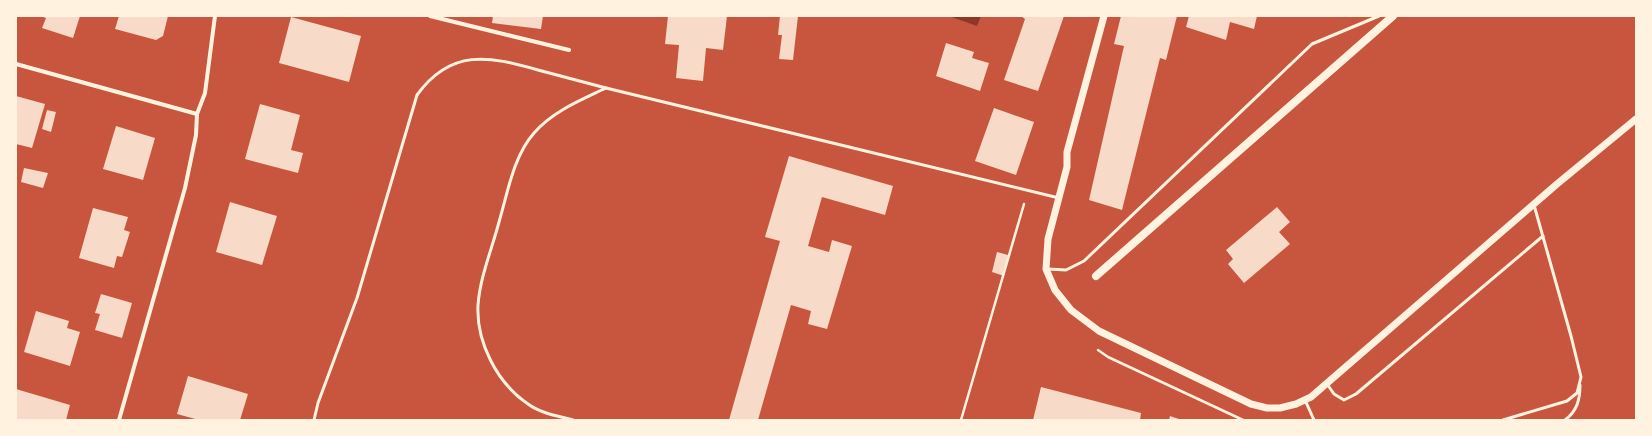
<svg xmlns="http://www.w3.org/2000/svg" width="1652" height="436" font-family="'Roboto Condensed',sans-serif">
	<rect width="100%" height="100%" fill="#c8553d"/>
	<polygon fill="#8f3625" points="949,16 981,16 977,26"/>
	<g fill="#f7dbc8">
		<polygon points="40,16 80,16 73,38 42,28 46,18"/>
		<polygon points="119,16 168,16 163,36 156,40 115,29"/>
		<polygon points="493,16 543,16 541,29 492,23"/>
		<polygon points="668,16 727,16 723,50 706,48 703,81 676,78 679,45 665,44"/>
		<polygon points="780,16 798,16 793,60 779,59 782,35 778,35"/>
		<polygon points="1021,16 1064,16 1038,91 1004,80 1025,19"/>
		<polygon points="1121,16 1177,16 1166,60 1160,58 1122,210 1089,200 1124,46 1114,44"/>
		<polygon points="1189,16 1257,16 1254,29 1230,22 1226,40 1186,27"/>
		<polygon points="291,17 361,36 349,82 279,63"/>
		<polygon points="946,43 974,52 972,58 989,63 980,91 936,76"/>
		<polygon points="16,96 45,104 32,148 16,144"/>
		<polygon points="260,104 300,115 291,150 303,153 298,173 245,159"/>
		<polygon points="994,108 1034,122 1016,175 975,161"/>
		<polygon points="47,110 56,112 51,132 42,129"/>
		<polygon points="116,126 155,138 143,180 103,169"/>
		<polygon points="789,156 893,186 885,215 822,197 808,246 829,252 832,240 852,246 827,329 808,324 811,311 791,305 758,420 729,420 780,241 765,237"/>
		<polygon points="24,168 48,173 43,188 21,182"/>
		<polygon points="230,202 277,216 262,265 216,252"/>
		<polygon points="1277,207 1290,222 1279,232 1290,244 1244,283 1228,264 1233,259 1226,250"/>
		<polygon points="93,208 128,217 124,230 130,232 122,257 117,256 114,268 79,258"/>
		<polygon points="997,252 1008,255 1004,276 992,272"/>
		<polygon points="101,294 132,303 122,338 95,330 100,314 95,313"/>
		<polygon points="36,311 69,321 67,328 80,332 70,366 24,352"/>
		<polygon points="188,376 248,394 240,420 199,420 177,414"/>
		<polygon points="1041,387 1141,413 1140,420 1033,420"/>
		<polygon points="16,389 70,405 66,420 16,420"/>
		<polygon points="1170,416 1182,420 1169,420"/>
	</g>
	<g fill="none" stroke-linecap="round" stroke-linejoin="round">
		<g stroke="#fff3e0" stroke-width="2.5">
			<polyline points="1098,350 1108,357 1243,420"/>
			<polyline points="961,420 1024,204"/>
		</g>
		<g stroke="#fff3e0" stroke-width="3">
			<polyline points="606,88 1059,198"/>
			<polyline points="1048,269 1066,270 1084,261 1312,44 1379,16"/>
			<polyline points="1327,384 1334,394 1344,400 1356,394 1543,236"/>
			<polyline points="1305,400 1314,420"/>
			<path d="M314 420 318 403 357 298 417 95C451 48 489 56 538 70 560 76 583 82 606 88 581 100 553 111 534 133 513 157 508 192 499 222 492 249 480 277 478 305 476 342 497 383 528 404 540 413 558 416 573 420"/>
			<polyline points="1503,420 1567,401 1577,393 1581,377 1571,336 1534,205"/>
			<path d="M1565 420C1577 411 1580 400 1580 385"/>
		</g>
		<g stroke="#fff3e0" stroke-width="4">
			<polyline points="430,16 569,50"/>
			<polyline points="16,64 197,114"/>
			<polyline points="119,420 185,188 196,135 197,114 205,93 215,16"/>
		</g>
		<polyline stroke="#fff3e0" stroke-width="7" points="1104,16 1067,152 1067,167 1048,239 1046,269 1055,290 1071,310 1099,331 1251,404 1267,408 1280,408 1296,404 1311,397 1557,184 1636,119"/>
		<polyline stroke="#fff3e0" stroke-width="8" points="1096,276 1393,16"/>
	</g>
	<rect width="1652" height="436" fill="none" stroke="#fff3e0" stroke-width="34"/>
</svg>
